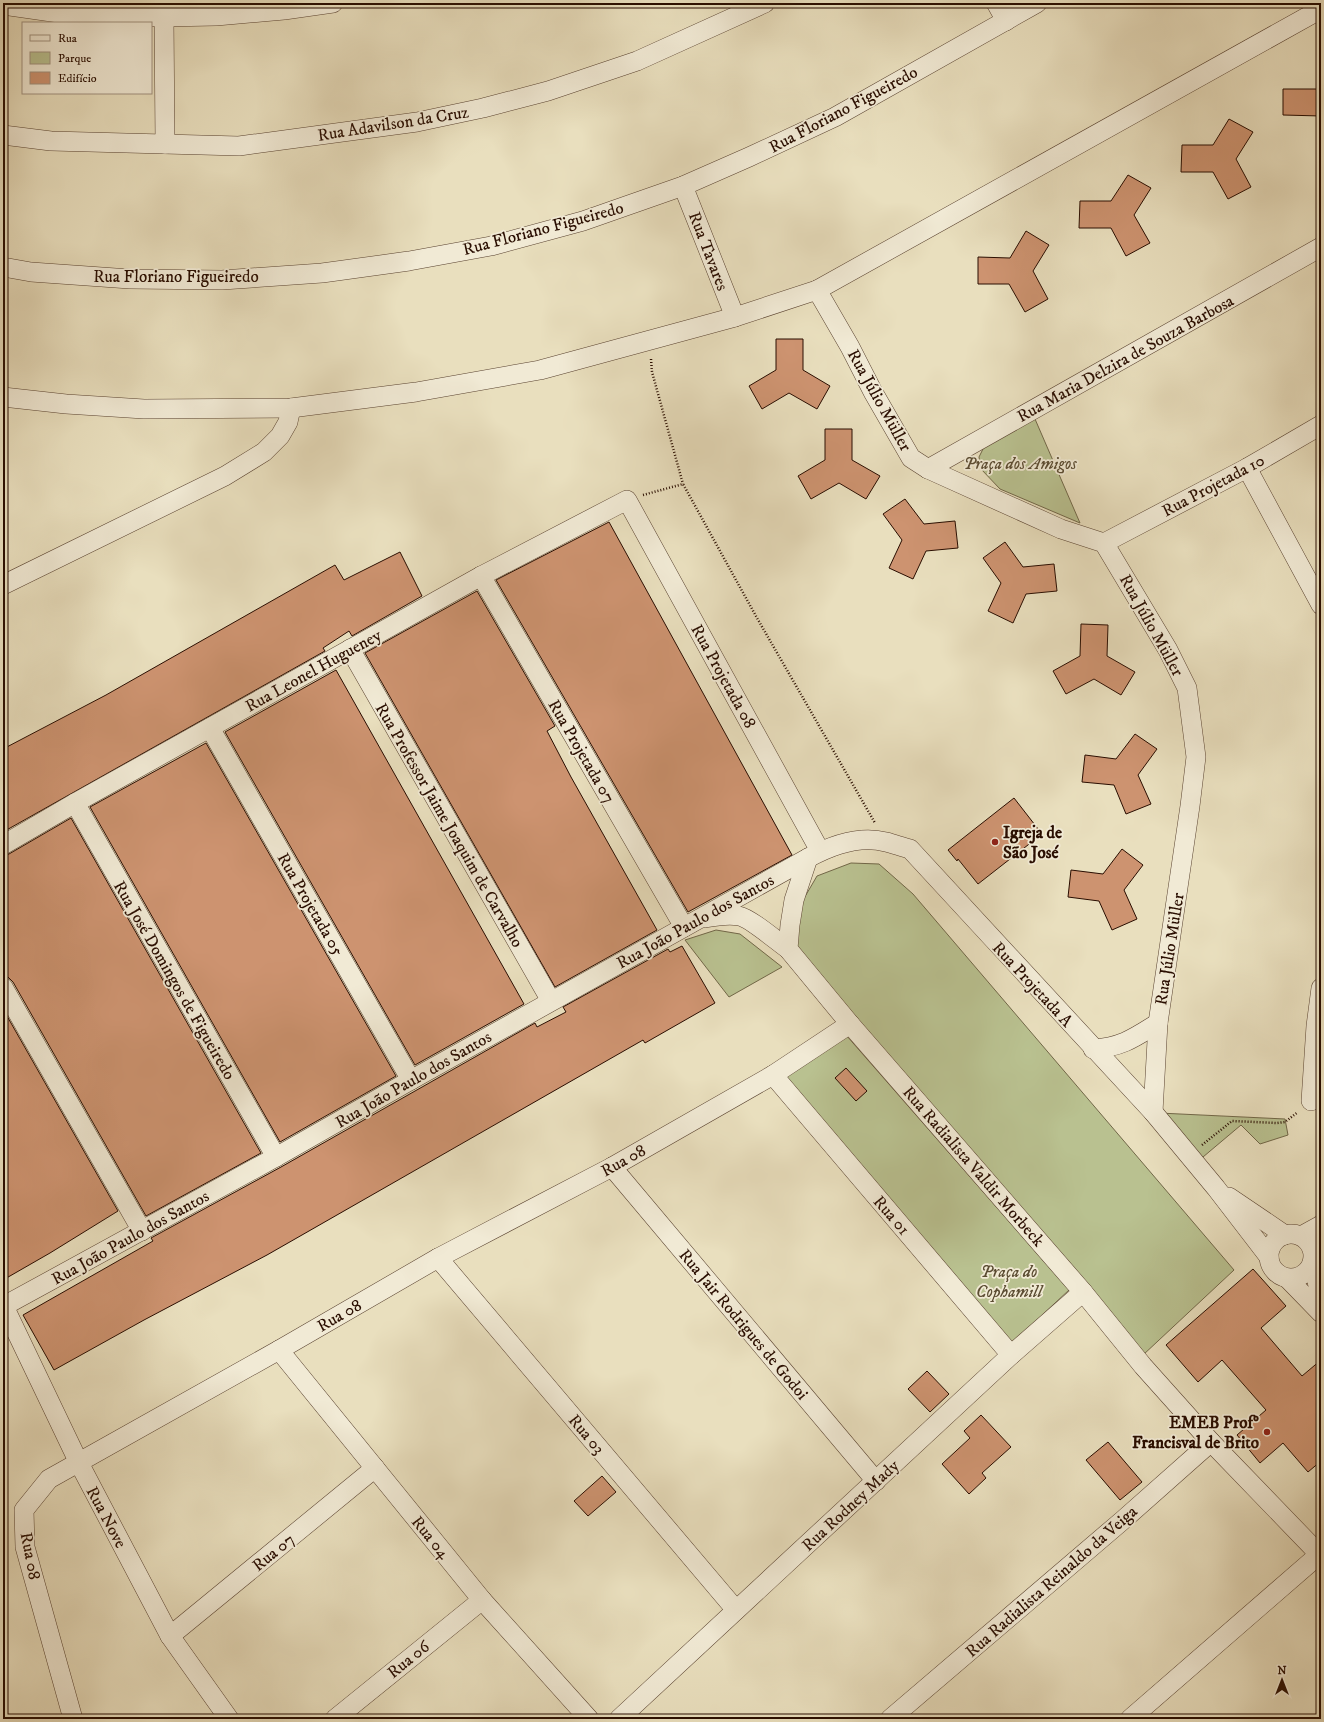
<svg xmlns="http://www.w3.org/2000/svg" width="1324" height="1722" font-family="'IM FELL DW Pica',serif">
	<rect width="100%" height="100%" fill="#e9dfbe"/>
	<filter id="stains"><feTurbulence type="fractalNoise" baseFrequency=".005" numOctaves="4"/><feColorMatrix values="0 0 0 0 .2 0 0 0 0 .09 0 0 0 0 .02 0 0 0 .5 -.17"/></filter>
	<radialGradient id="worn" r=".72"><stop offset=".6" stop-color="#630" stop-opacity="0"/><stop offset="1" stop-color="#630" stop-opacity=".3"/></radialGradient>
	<g fill="#b9c190" stroke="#716748">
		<polygon points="1035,419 1080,523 1000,489 981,469 979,457 984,447"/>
		<polygon points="851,863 879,864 913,894 1234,1270 1143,1355 794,946 796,912 817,876"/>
		<polygon points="716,930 740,934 782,967 729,997 685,940"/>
		<polygon points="846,1035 1069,1290 1011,1344 780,1075"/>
		<polygon points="1159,1113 1285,1119 1288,1135 1260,1144 1241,1125 1203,1157"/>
	</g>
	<g fill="#cd9370" stroke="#290d00">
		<polygon points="1283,89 1321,89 1321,116 1283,115"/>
		<polygon points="1229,119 1253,132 1236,159 1251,187 1228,199 1213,172 1181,172 1182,145 1213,145"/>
		<polygon points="1128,175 1151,188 1134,215 1150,243 1126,256 1111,228 1079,228 1080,201 1111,201"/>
		<polygon points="1026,231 1049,245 1033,271 1048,299 1025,312 1009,284 978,284 978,257 1010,258"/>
		<polygon points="776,339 803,339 803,370 830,386 817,409 789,393 762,409 749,386 776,370"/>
		<polygon points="825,429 852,429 852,460 880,476 866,499 839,483 811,499 798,476 825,460"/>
		<polygon points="905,499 924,524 955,521 958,548 926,551 913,579 889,568 902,540 883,514"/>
		<polygon points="609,522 792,855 688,912 496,580"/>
		<polygon points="1005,542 1023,567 1054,564 1057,591 1026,594 1013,623 988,611 1001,583 983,558"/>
		<polygon points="400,552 422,596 352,636 349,631 323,648 325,651 3,832 3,749 106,695 335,565 344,580"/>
		<polygon points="477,591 555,726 547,731 571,777 657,930 555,987 365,653"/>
		<polygon points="1081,624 1108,625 1107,656 1135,672 1121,695 1094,679 1066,694 1053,671 1080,656"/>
		<polygon points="336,670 524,1004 415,1065 225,732"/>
		<polygon points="1135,734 1157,749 1138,775 1151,804 1126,814 1114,785 1082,782 1085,755 1116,759"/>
		<polygon points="206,743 396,1076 280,1142 90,807"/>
		<polygon points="1014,798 1042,834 978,884 958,859 957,861 948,850"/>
		<polygon points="71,818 261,1153 146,1216 13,982 8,977 3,976 3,856 9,854"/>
		<polygon points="1122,849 1143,865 1124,890 1137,919 1112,930 1099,901 1068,897 1071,870 1103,874"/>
		<polygon points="682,946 715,1003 645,1043 643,1040 267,1255 144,1320 54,1370 23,1315 153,1241 151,1238 281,1167 535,1023 537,1027 566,1012 563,1007 668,949 670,952"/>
		<polygon points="3,1009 118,1211 50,1253 3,1280"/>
		<polygon points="846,1068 867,1091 856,1101 835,1078"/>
		<polygon points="1253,1269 1286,1306 1261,1328 1302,1376 1321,1360 1321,1461 1308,1472 1283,1443 1260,1463 1237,1435 1266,1410 1222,1360 1198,1382 1166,1345"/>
		<polygon points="927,1371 949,1394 930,1412 908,1389"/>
		<polygon points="981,1415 1011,1447 982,1473 986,1478 969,1494 942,1464 970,1438 964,1431"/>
		<polygon points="1108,1442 1142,1482 1120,1500 1086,1460"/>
		<polygon points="602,1476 616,1492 588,1516 574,1501"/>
	</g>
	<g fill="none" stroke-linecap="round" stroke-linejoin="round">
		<defs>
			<g id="minor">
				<polyline points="996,3 1006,21"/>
				<polyline points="3,5 66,14 164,17 216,16 284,10 333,3"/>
				<polyline points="164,17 165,144"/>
				<polyline points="3,135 51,141 239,146 417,122 483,108 548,91 637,61 765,3"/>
				<polyline points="683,186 735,317"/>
				<polyline points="3,267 31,272 130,279 222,280 322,273 409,261 491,246 583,221 683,186 749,157 835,117 1037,3"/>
				<polyline points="817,290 850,347 873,392 911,458 928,469 1061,529 1104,543 1168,650 1187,688 1196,757 1190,806 1158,1023 1153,1112"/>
				<polyline points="3,397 66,404 144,409 291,408 416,392 540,370 735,317 817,290 1321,9"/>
				<polyline points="1247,468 1321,605"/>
				<polyline points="928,469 1321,247"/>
				<polyline points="1104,543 1247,468 1321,425"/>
				<polyline points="481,576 684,927"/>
				<polyline points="3,585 225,476 264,452 280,436 288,422 291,408"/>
				<polyline points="350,649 551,1001"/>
				<polyline points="210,728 411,1080"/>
				<polyline points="75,803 276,1157"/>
				<polyline points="3,845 75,803 481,576 627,500 820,851"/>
				<polyline points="808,858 794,900 790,925 788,949 850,1024 1083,1292 1143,1366 1211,1442 1321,1556"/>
				<path d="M705 918C716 916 727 914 739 916 750 918 778 942 788 949"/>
				<polyline points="3,987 142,1231"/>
				<path d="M1093 1049C1122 1047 1134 1038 1158 1023"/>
				<polyline points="773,1075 1011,1355"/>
				<polyline points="1311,1101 1316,1026 1321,988"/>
				<polyline points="612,1167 876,1481"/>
				<polyline points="1229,1197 1285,1235"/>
				<circle cx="1291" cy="1256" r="22"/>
				<polyline points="1301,1236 1321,1225"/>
				<polyline points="438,1258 736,1610"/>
				<polyline points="1313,1262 1321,1300"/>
				<polyline points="1287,1278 1321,1313"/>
				<polyline points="3,1304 79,1463 170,1636 229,1719"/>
				<path d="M4 1306 276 1157 411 1080 808 858C830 846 860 835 886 842 894 844 902 847 910 849L1153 1112 1216 1188 1269 1257"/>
				<polyline points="279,1350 482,1600 589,1719"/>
				<polyline points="170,1636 375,1468"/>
				<polyline points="73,1719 25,1547 24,1510 49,1479 279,1350 438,1258 612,1167 773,1075 850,1024"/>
				<polyline points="335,1719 482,1600"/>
				<polyline points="619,1719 1011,1355 1083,1292"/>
				<polyline points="890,1719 1123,1520 1211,1442"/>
				<polyline points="1130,1719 1321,1553"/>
			</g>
		</defs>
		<use href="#minor" stroke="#594230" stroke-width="20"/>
		<g stroke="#290d00" stroke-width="2.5" stroke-dasharray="1 2" stroke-linecap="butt">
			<polyline points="651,359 652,372 683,484"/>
			<polyline points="643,495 683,484 757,618 875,823"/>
			<polyline points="1202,1145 1232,1121 1277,1123 1285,1122 1298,1112"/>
		</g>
		<use href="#minor" stroke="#f1ead5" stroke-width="19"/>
	</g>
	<g fill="#8f2418" stroke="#f1ead5" stroke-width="1.5">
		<circle cx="995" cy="842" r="4"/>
		<circle cx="1267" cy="1432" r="4"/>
	</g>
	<g text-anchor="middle" stroke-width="3.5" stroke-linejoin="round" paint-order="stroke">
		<g font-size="17" fill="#290d00" stroke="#f1ead5">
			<text transform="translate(843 109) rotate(-28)" y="6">Rua Floriano Figueiredo</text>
			<text transform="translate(393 123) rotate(-9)" y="6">Rua Adavilson da Cruz</text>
			<text transform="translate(543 228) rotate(-15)" y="6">Rua Floriano Figueiredo</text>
			<text transform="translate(709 251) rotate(69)" y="6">Rua Tavares</text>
			<text x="176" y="282">Rua Floriano Figueiredo</text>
			<text transform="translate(1125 358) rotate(-29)" y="6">Rua Maria Delzira de Souza Barbosa</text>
			<text transform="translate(880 400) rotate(61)" y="6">Rua Júlio Müller</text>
			<text transform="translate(1213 485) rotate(-28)" y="6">Rua Projetada 10</text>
			<text transform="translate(1152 625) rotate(61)" y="6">Rua Júlio Müller</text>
			<text transform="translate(313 670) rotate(-29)" y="6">Rua Leonel Hugueney</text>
			<text transform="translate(724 676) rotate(61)" y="6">Rua Projetada 08</text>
			<text transform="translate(582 751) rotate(60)" y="6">Rua Projetada 07</text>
			<text transform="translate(450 825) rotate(60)" y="6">Rua Professor Jaime Joaquim de Carvalho</text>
			<text transform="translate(311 904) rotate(60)" y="6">Rua Projetada 05</text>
			<text transform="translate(695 921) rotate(-29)" y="6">Rua João Paulo dos Santos</text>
			<text transform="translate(1169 949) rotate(-81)" y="6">Rua Júlio Müller</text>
			<text transform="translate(175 980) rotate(60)" y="6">Rua José Domingos de Figueiredo</text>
			<text transform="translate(1033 984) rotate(47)" y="6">Rua Projetada A</text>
			<text transform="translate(413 1079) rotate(-30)" y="6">Rua João Paulo dos Santos</text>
			<text transform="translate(623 1160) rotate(-29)" y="6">Rua 08</text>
			<text transform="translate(974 1166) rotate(49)" y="6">Rua Radialista Valdir Morbeck</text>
			<text transform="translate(892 1215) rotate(49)" y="6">Rua 01</text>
			<text transform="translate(130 1237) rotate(-29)" y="6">Rua João Paulo dos Santos</text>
			<text transform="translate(339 1315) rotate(-30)" y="6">Rua 08</text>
			<text transform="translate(744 1324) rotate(50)" y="6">Rua Jair Rodrigues de Godoi</text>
			<text transform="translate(587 1434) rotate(50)" y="6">Rua 03</text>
			<text transform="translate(850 1505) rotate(-43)" y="6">Rua Rodney Mady</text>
			<text transform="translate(107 1517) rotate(62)" y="6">Rua Nove</text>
			<text transform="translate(431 1537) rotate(51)" y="6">Rua 04</text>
			<text transform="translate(273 1552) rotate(-39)" y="6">Rua 07</text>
			<text transform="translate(31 1556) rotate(79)" y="6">Rua 08</text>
			<text transform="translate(1051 1581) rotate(-41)" y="6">Rua Radialista Reinaldo da Veiga</text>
			<text transform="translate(408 1659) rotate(-39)" y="6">Rua 06</text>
		</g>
		<g font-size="17" font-style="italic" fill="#5b4c32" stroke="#f1ead5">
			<text x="1020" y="469">Praça dos Amigos</text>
			<text x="1009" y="1277">Praça do<tspan x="1009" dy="20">Cophamill</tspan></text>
		</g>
		<g font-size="17" font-weight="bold" fill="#290d00" stroke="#f1ead5" text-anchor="start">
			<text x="1003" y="838">Igreja de<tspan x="1003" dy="20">São José</tspan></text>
			<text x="1259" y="1428" text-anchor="end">EMEB Profº<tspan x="1259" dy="20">Francisval de Brito</tspan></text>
		</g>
	</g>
	<rect width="1324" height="1722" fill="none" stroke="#e9dfbe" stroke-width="16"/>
	<rect x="4" y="4" width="1316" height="1714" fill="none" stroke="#290d00" stroke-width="2"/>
	<rect x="8" y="8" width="1308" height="1706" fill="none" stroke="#290d00"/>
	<rect x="22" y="22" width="130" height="72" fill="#f1ead5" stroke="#a19280"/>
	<rect x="30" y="35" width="20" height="6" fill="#f1ead5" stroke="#a19280"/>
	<text x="58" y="42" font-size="12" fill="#290d00">Rua</text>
	<rect x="30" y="52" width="20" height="12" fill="#b9c190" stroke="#a19280"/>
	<text x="58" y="62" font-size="12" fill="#290d00">Parque</text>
	<rect x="30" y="72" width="20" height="12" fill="#cd9370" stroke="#a19280"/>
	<text x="58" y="82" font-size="12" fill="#290d00">Edifício</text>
	<g transform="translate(1282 1680)" stroke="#f1ead5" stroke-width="3" paint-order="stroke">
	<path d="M0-3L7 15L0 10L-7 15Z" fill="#290d00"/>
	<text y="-6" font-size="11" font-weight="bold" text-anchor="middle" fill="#290d00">N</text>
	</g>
	<rect width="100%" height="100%" filter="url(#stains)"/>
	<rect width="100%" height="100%" fill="url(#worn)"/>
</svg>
